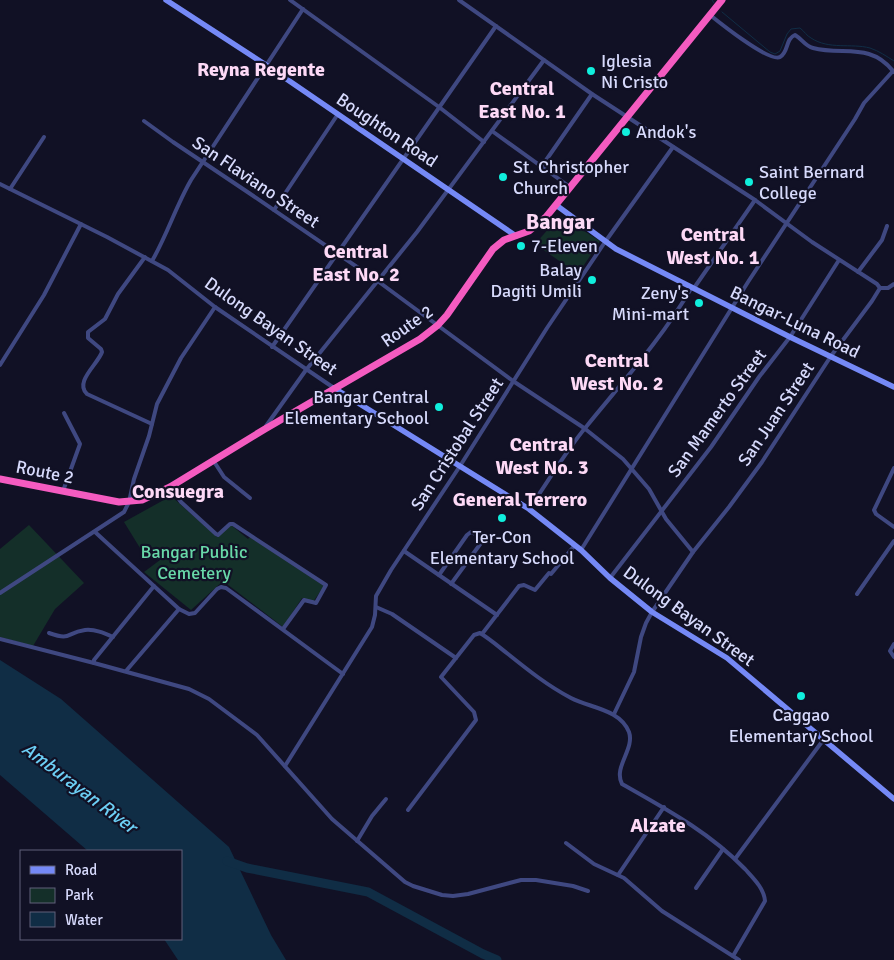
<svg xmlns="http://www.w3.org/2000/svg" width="894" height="960" font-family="Signika,sans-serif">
	<rect width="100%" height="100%" fill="#111125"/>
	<g fill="#142f29">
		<polygon points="560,216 600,241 578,274 535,244"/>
		<polygon points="171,496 217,537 231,525 248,539 250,537 324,586 313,602 302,598 283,627 223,581 191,610 144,572 160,560 140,548 124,522"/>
		<polygon points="29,525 84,583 55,609 33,646 0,637 0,549"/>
	</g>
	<polygon fill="#102d45" points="0,660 61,699 229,847 271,935 286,960 178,960 164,939 181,939 181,851 88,851 0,775"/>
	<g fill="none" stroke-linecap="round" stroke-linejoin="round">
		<g stroke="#102d45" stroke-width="1">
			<polyline points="712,0 714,3"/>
			<path d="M722 12 770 52 775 54 780 51 787 34 791 29 800 28C804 31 807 36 811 38 829 50 851 43 870 48 879 51 886 56 894 61"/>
		</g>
		<polyline stroke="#102d45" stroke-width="9" points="227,861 247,868 368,892 483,954 497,960"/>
		<g stroke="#3f4881" stroke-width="4">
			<polyline points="290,0 439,107 484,142"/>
			<polyline points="459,0 592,94 755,200 812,242 877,284 880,288 872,301 831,356 762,462 729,507 693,552 652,612 646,623 641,637 634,672 614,714"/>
			<path d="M710 15C720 23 770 63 780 57 789 52 785 39 795 35 802 39 805 46 813 48 843 56 870 42 893 71"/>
			<polyline points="144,121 173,142 249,193 379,282 513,381 584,428 623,459 649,489 666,519 693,552"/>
			<polyline points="492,131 570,187"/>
			<polyline points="542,166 592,94"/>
			<polyline points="0,184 107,237 168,270 215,307 334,388"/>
			<polyline points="10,189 44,137"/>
			<polyline points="274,210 338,114"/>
			<path d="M145 257 118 294 105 319 88 332V338L101 349 102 352C98 364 74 382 87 394L152 424"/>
			<path d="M152 261C167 235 176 206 191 180L303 9"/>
			<polyline points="858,272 882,240 887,226"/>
			<polyline points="694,288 755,200"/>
			<polyline points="880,288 888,288 894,284"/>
			<polyline points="272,347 496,26"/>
			<polyline points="0,365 44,295 81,224"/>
			<polyline points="266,426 306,370 417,232 544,60"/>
			<polyline points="213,460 224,477 250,498"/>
			<polyline points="894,468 874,510 876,514 894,527"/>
			<polyline points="170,487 181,502 216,534 218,535 230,524 233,524 326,585 316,603 304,600 283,629"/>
			<polyline points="63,491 80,444 64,413"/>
			<path d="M529 509C548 482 565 452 586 427 624 380 661 340 692 287"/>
			<polyline points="95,532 179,609 189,614 195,613 217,589 221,587 226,588 343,674"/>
			<polyline points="581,550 748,282 855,119 864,103 893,71 894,72"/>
			<polyline points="404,551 497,615"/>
			<path d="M439 575 467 535 471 532C476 534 481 538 481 543L451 584"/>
			<polyline points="610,578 711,447 759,377 790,337 839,260"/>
			<polyline points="154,586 94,660 94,663 189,689 209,699 257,735 332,819 405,882 413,886 442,895 453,896 468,894 521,880 536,880 573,886 588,891"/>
			<polyline points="0,593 124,512 129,502 134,479 149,436 157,404 181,358 215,307"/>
			<polyline points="857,594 894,541"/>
			<polyline points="376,607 392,614 456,658"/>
			<path d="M49 633C72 641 65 633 85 630 95 629 104 633 113 637"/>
			<polyline points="482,634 519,586 524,585 535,590 549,573 551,574 575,545"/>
			<polyline points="0,639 94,663"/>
			<polyline points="894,644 890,651 894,657"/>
			<polyline points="126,671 179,609"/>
			<polyline points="285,766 372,627 375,615 376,596 391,570 460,466 547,328 605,242 673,147"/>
			<path d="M408 810 476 720 474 712 441 677 474 635 480 633C490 639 499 647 508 654 528 670 548 686 571 698 590 708 620 709 629 732 635 749 613 767 622 784 666 809 709 832 745 869 753 878 764 888 765 901L733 956"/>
			<polyline points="357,841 372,816 386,799"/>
			<polyline points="566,843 594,864 624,878 662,911 739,960"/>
			<polyline points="735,859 824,739"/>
			<polyline points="618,875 664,807"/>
			<polyline points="696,888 723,849"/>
		</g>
		<g stroke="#7589f6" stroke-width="5.5">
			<polyline points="166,0 266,65 516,236"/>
			<polyline points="556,205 616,249 790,337 894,387"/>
			<polyline points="334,388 529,509 581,550 610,578 652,612 727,658 894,799"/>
		</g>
		<polyline stroke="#f45bc0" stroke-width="7" points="0,479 119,502 142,500 170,487 265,429 420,339 438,325 447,315 493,249 504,240 529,231 546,217 722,0"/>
	</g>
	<g fill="#10efdd" stroke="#111125" stroke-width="2">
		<circle cx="591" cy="71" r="5"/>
		<circle cx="626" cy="132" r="5"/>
		<circle cx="503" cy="177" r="5"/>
		<circle cx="749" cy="182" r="5"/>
		<circle cx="521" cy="246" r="5"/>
		<circle cx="592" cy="280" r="5"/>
		<circle cx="699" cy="303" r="5"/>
		<circle cx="439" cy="407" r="5"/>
		<circle cx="502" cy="518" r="5"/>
		<circle cx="801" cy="696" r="5"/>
	</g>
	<g text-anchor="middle" stroke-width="4.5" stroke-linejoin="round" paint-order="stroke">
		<g font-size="18" fill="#d7dafc" stroke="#111125" text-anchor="start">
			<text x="601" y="67">Iglesia<tspan x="601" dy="21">Ni Cristo</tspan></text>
			<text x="636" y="138">Andok's</text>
			<text x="513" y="173">St. Christopher<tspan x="513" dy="21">Church</tspan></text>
			<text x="759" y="178">Saint Bernard<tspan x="759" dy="21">College</tspan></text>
			<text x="531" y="252">7-Eleven</text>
			<text x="582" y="276" text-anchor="end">Balay<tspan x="582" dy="21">Dagiti Umili</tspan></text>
			<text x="689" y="299" text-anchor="end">Zeny's<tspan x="689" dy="21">Mini-mart</tspan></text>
			<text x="429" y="403" text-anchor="end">Bangar Central<tspan x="429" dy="21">Elementary School</tspan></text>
			<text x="502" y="543" text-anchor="middle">Ter-Con<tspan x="502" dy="21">Elementary School</tspan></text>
			<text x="801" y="721" text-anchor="middle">Caggao<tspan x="801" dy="21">Elementary School</tspan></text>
		</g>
		<g font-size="18" fill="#d7dafc" stroke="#111125">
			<text transform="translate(387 130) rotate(34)" y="6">Boughton Road</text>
			<text transform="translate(256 182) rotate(34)" y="6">San Flaviano Street</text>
			<text transform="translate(795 322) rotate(26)" y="6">Bangar-Luna Road</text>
			<text transform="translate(271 326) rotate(35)" y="6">Dulong Bayan Street</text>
			<text transform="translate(407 326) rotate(-35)" y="6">Route 2</text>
			<text transform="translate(717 413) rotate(-54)" y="6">San Mamerto Street</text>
			<text transform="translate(776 414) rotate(-56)" y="6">San Juan Street</text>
			<text transform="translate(457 444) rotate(-57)" y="6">San Cristobal Street</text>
			<text transform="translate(45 472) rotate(11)" y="6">Route 2</text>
			<text transform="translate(689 616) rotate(36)" y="6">Dulong Bayan Street</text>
		</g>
		<g font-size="18" fill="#68d8a8" stroke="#111125">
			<text x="194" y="558">Bangar Public<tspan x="194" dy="21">Cemetery</tspan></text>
		</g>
		<g font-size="19" font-style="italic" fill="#6ccff5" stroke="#111125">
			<text transform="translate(80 787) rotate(37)" y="7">Amburayan River</text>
		</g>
		<g font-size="20" font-weight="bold" fill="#fdd9f6" stroke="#111125">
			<text x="261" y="76">Reyna Regente</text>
			<text x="522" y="95">Central<tspan x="522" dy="23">East No. 1</tspan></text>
			<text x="713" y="241">Central<tspan x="713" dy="23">West No. 1</tspan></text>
			<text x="356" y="258">Central<tspan x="356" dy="23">East No. 2</tspan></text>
			<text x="617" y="367">Central<tspan x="617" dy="23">West No. 2</tspan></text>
			<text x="542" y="451">Central<tspan x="542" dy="23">West No. 3</tspan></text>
			<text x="178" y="498">Consuegra</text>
			<text x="520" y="506">General Terrero</text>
			<text x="658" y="832">Alzate</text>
		</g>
		<g font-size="22" font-weight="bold" fill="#fdd9f6" stroke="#111125">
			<text x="560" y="229">Bangar</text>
		</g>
	</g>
	<rect x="20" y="850" width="162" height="90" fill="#111125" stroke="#60617b"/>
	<rect x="30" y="866" width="25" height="8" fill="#7589f6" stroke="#60617b"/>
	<text x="65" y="875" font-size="15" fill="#d7dafc">Road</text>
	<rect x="30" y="888" width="25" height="15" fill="#142f29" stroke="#60617b"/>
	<text x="65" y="900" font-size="15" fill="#d7dafc">Park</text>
	<rect x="30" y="912" width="25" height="15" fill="#102d45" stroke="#60617b"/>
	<text x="65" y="925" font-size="15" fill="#d7dafc">Water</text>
</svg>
